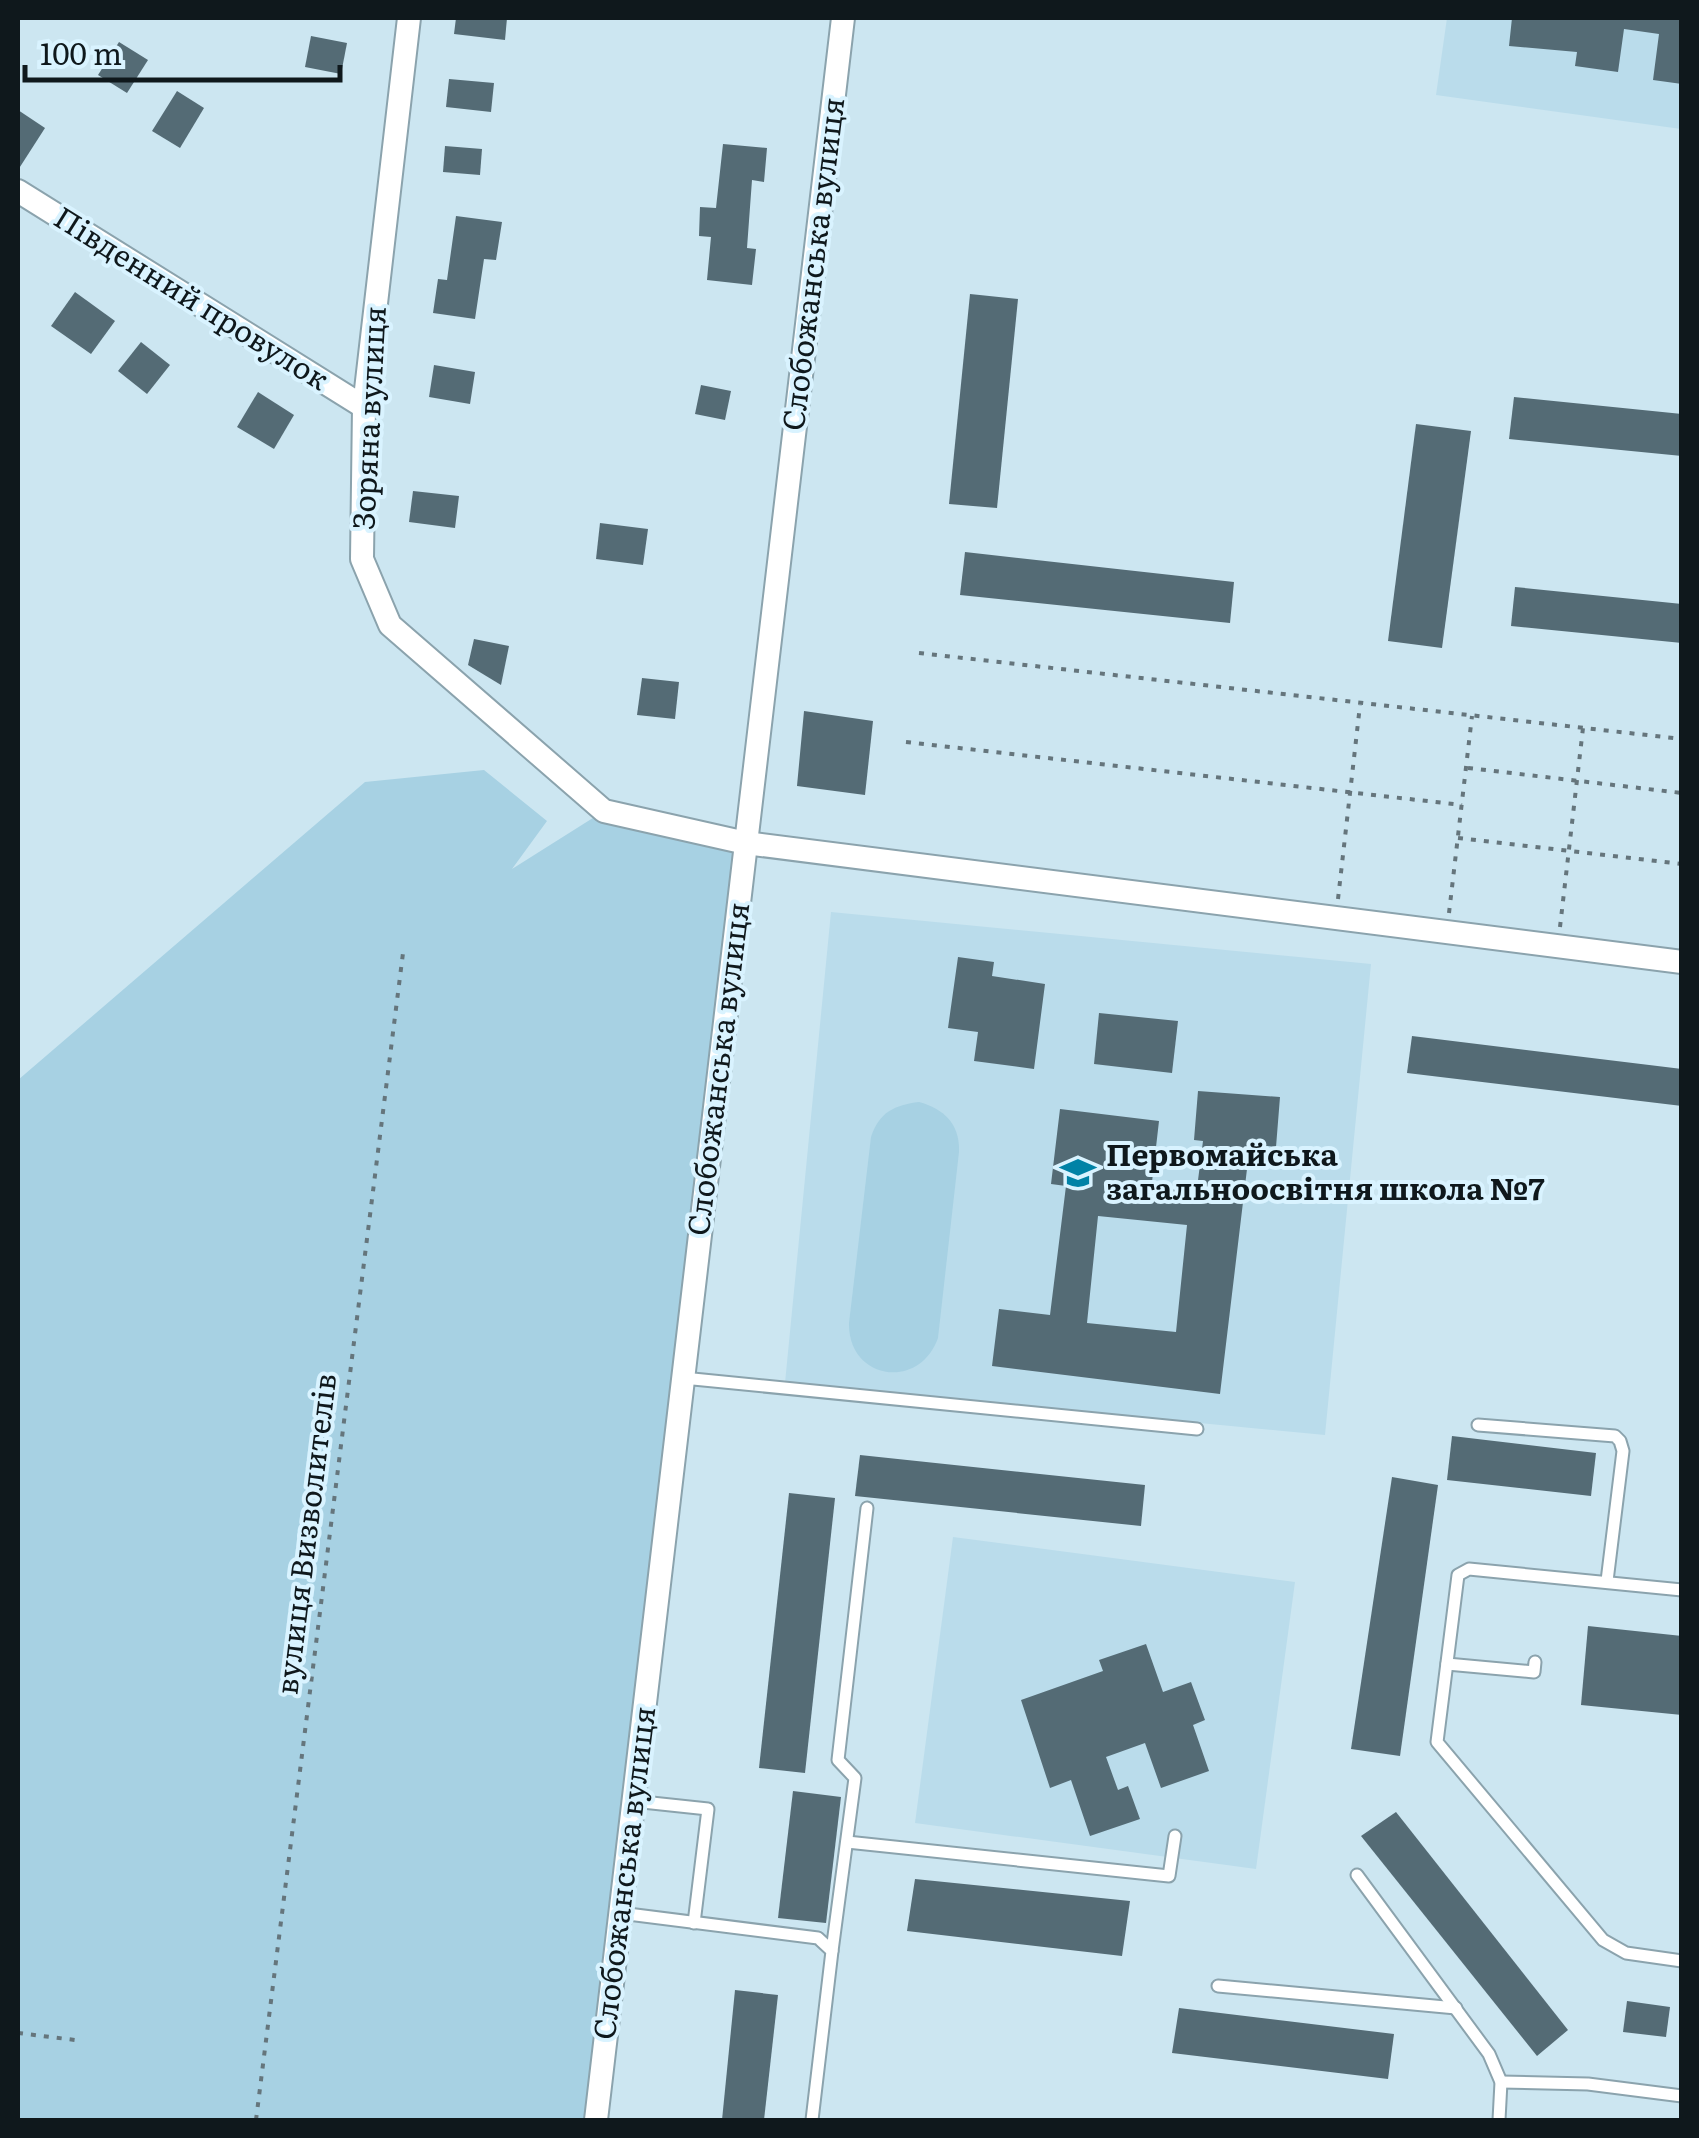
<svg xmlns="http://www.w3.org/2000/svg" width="1699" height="2138" font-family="Literata,serif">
	<rect width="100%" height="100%" fill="#cce6f1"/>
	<g fill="#badceb">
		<polygon points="1447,18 1681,18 1681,129 1436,95"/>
		<polygon points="831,912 1371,964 1325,1435 785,1383"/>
		<polygon points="953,1537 1295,1582 1256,1869 915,1823"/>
	</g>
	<g fill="#a7d1e3">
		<polygon points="484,770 547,821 512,869 604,811 746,843 596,2120 18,2120 18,1080 365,782"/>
		<path d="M919 1102C945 1109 960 1125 959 1152L938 1338C919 1391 848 1380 849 1323L871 1137C879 1112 895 1105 919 1102Z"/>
	</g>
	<g fill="#546b75" fill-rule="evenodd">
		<polygon points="456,18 507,18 505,40 454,34"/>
		<polygon points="1512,18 1682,18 1682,84 1653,80 1659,34 1624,29 1618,72 1575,66 1577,52 1509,46"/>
		<polygon points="311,36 347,43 341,74 305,67"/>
		<polygon points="119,42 148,60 127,93 98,75"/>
		<polygon points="449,79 494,83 491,112 446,107"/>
		<polygon points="177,91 204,108 180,148 152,131"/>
		<polygon points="18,110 45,128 18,170"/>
		<polygon points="723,144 767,148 764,182 752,180 747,248 756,249 752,285 707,280 711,237 699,236 700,207 716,208"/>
		<polygon points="445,146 482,149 480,175 443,172"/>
		<polygon points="456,216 502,222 496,260 484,259 475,319 433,313 438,279 447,280"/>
		<polygon points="75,292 115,321 91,354 51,326"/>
		<polygon points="970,294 1018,299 997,508 949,504"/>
		<polygon points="141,342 170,365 147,394 118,371"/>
		<polygon points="434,365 475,372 470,404 429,397"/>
		<polygon points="701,385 731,391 725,420 695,414"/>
		<polygon points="258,392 294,415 274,449 237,427"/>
		<polygon points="1514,397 1682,414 1682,456 1509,439"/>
		<polygon points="1416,424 1471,431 1442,648 1388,641"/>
		<polygon points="413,491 459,496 455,528 409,522"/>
		<polygon points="600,523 648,529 643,565 596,559"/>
		<polygon points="965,552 1234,582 1230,623 960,595"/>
		<polygon points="1515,587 1682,604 1682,643 1511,626"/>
		<polygon points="474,639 509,646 501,685 468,665"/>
		<polygon points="642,678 679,682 675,719 637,715"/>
		<polygon points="804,711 873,721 865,795 797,786"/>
		<polygon points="958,957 994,962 992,976 1045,984 1034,1069 974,1061 978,1032 948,1028"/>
		<polygon points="1099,1013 1178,1021 1172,1073 1094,1064"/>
		<polygon points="1412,1036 1682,1069 1682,1106 1407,1073"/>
		<path d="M1198 1091 1280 1097 1276 1147 1250 1144 1220 1394 992 1366 999 1309 1050 1315 1066 1186 1051 1184 1060 1109 1159 1121 1152 1182 1197 1188 1203 1141 1194 1140ZM1098 1216 1187 1225 1176 1332 1087 1323Z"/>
		<polygon points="1452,1436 1596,1453 1591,1496 1447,1480"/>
		<polygon points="860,1455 1145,1485 1141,1526 855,1496"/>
		<polygon points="1392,1477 1438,1485 1400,1756 1351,1749"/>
		<polygon points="789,1493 835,1498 805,1773 759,1768"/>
		<polygon points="1588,1626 1682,1636 1682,1715 1581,1705"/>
		<polygon points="1146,1644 1163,1692 1191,1682 1205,1720 1193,1725 1209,1771 1161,1788 1145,1743 1106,1757 1118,1790 1128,1786 1140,1819 1090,1836 1071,1780 1050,1788 1021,1700 1103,1671 1099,1660"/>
		<polygon points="793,1791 841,1797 826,1923 778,1918"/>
		<polygon points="1396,1812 1568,2030 1537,2056 1361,1836"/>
		<polygon points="915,1879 1130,1901 1122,1956 907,1931"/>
		<polygon points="735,1990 778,1995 764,2120 722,2120"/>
		<polygon points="1627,2001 1670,2007 1666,2037 1623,2032"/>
		<polygon points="1179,2008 1394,2034 1388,2079 1172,2053"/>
	</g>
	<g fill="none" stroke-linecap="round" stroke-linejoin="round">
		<defs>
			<g id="lane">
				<polyline points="683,1378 1197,1429"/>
				<polyline points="1478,1425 1615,1436 1620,1441 1623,1451 1607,1581"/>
				<polyline points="1682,1590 1469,1569 1458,1575 1437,1742 1603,1940 1626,1953 1682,1961"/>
				<polyline points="1447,1664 1534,1672 1535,1662"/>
				<polyline points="633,1801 708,1809 694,1923"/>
				<polyline points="847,1842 1169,1876 1175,1836"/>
				<polyline points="1357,1875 1489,2054 1501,2082 1499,2120"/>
				<polyline points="620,1913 818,1938 832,1951 812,2120"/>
				<polyline points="832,1951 855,1778 838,1760 867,1508"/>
				<polyline points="1218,1986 1456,2008"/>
				<polyline points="1501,2082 1588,2084 1682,2096"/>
			</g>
			<g id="street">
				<polyline points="409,18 364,407 362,559 390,625 604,811 746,843 1682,962"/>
				<polyline points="18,191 364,407"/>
				<polyline points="596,2120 843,18"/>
			</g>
		</defs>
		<use href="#lane" stroke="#8ba3ad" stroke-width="15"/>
		<use href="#street" stroke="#8ba3ad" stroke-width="26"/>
		<g stroke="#65757c" stroke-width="4" stroke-dasharray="5 8" stroke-linecap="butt">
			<polyline points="919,653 1682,739"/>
			<polyline points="906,742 1462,805"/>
			<polyline points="1468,768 1682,793"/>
			<polyline points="1458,838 1682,864"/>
			<polyline points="1338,899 1360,705"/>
			<polyline points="1449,913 1472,716"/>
			<polyline points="1560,927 1583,728"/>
			<polyline points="18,2033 75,2040"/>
			<polyline points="256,2120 403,953"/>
		</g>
		<use href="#lane" stroke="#fff" stroke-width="11"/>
		<use href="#street" stroke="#fff" stroke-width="22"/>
	</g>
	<defs>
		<symbol id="school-bare" viewBox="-9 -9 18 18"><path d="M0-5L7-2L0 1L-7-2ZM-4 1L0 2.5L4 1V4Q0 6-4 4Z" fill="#0082a6" stroke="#d9f3ff" stroke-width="2.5" paint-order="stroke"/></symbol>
	</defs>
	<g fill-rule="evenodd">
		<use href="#school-bare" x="1053" y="1148" width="50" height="50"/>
	</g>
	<g text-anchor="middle" stroke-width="8" stroke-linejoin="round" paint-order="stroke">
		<g font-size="30" fill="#0f181c" stroke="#d9f3ff">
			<text transform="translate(814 264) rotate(-83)" y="10">Слобожанська вулиця</text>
			<text transform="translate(191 299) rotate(32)" y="10">Південний провулок</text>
			<text transform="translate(370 418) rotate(-87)" y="10">Зоряна вулиця</text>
			<text transform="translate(719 1069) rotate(-83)" y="10">Слобожанська вулиця</text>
			<text transform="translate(307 1534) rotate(-83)" y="10">вулиця Визволителів</text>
			<text transform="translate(625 1873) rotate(-83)" y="10">Слобожанська вулиця</text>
		</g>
		<g font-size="30" font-weight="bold" fill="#0f181c" stroke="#d9f3ff" text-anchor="start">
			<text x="1106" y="1166">Первомайська<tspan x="1106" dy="34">загальноосвітня школа №7</tspan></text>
		</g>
	</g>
	<rect width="1699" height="2138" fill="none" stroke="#0f181c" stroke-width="40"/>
	<path d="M25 65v15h315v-15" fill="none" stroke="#0f181c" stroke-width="5"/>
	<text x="40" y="65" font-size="30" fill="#0f181c" stroke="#d9f3ff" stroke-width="8" paint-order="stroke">100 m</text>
</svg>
